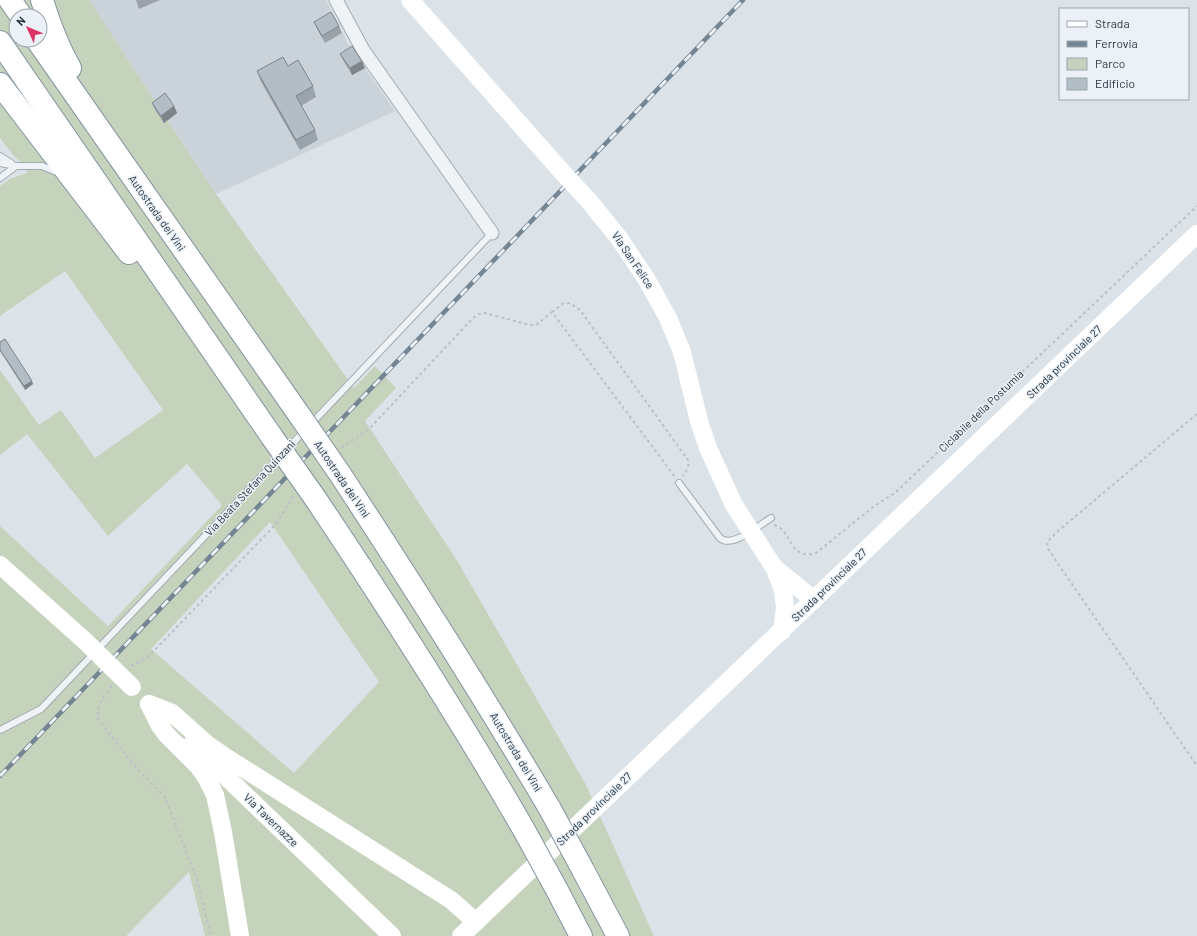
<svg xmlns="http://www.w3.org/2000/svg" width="1197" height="936" font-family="Barlow,sans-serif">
	<rect width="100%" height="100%" fill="#dce3e8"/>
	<polygon fill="#cad2da" points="89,0 326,0 348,44 395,111 216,194"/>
	<path fill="#c6d3bc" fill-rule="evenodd" d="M0 0H89L216 194 354 388 375 366 396 388 365 421 458 562 586 785 654 936H205L189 872 127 935V936H0V526L108 626 222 505 187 464 108 536 27 434 0 455V370L39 425 61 410 95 458 163 410 65 271 0 316V186L10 179 27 173 25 166 13 155 0 138ZM16 16H40V40H16ZM270 522 379 682 294 773 151 649Z"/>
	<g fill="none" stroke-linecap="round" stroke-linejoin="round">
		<defs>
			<g id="lane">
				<polyline points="0,156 11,163"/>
				<polyline points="0,163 16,166 42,166 59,173"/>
				<polyline points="0,178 16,166"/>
				<path d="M679 483 720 538C732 549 759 525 771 518"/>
				<polyline points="0,730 41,709 492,233"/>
			</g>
			<polyline id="street" points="336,0 363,50 492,233"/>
			<g id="highway">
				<polyline points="10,0 21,16"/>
				<path d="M42 0C49 23 58 47 70 68"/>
				<polyline points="37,40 300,416"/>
				<polyline points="0,42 272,437"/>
				<polyline points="0,84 129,253"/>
				<path d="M340 474C412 584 483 695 550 809"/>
				<path d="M315 498C388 607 459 717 524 830"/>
				<polyline points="583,870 618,936"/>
				<polyline points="557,890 581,936"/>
			</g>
		</defs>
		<use href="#lane" stroke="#a1abb2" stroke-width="8"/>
		<use href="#street" stroke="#a1abb2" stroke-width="15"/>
		<use href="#highway" stroke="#8293a0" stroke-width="24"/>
		<g stroke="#bac1c7" stroke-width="2" stroke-dasharray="3 3" stroke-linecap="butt">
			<path d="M552 312 564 303H570L580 310 688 460C690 467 686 471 683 476"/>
			<polyline points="1197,414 1058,531 1047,542 1048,549 1197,766"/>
			<polyline points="341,448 369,429 473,318 479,314 485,313 530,325 536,325 552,312 675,477"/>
			<path d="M774 525C793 530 788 561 816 553L873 507 896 492 1197 206"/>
			<polyline points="131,666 148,657 276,524 294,495"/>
			<path d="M112 686C103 696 96 706 98 719L136 768 165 797 197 880 211 936"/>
		</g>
		<use href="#lane" stroke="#eff3f6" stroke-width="6"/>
		<use href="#street" stroke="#eff3f6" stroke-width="13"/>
		<g stroke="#fff" stroke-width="18">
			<polyline points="410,0 564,174"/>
			<polyline points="589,201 619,238 647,280 668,318 682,352 699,421 708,448 734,505 775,569 783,590 785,608 782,631"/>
			<polyline points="0,565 85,641"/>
			<polyline points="776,569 814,600"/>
			<polyline points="149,704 172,713 208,745 224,756 451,900 476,922"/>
			<polyline points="149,704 159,724 166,734 198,766 207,779 215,795 223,832 240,936"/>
			<polyline points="192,744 392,936"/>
			<polyline points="461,936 1197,234"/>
		</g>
		<use href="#highway" stroke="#fff" stroke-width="22"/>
		<defs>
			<polyline id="rail" points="0,776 743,0"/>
		</defs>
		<use href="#rail" stroke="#748593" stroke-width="4.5"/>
		<use href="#rail" stroke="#ebf1f6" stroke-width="3" stroke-dasharray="9" stroke-linecap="butt"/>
		<defs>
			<g id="highway-bridge">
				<polyline points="300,416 340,474"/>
				<polyline points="272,437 315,498"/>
				<polyline points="550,809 583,870"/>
				<polyline points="524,830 557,890"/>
			</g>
		</defs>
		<use href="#highway-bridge" stroke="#8293a0" stroke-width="24" stroke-linecap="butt"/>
		<g stroke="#fff" stroke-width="18">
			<polyline points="564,174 589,201"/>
			<polyline points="85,641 132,687"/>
		</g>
		<use href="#highway-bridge" stroke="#fff" stroke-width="22"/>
	</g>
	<g fill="#9aa3a9">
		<polygon points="136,0 160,0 139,9"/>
		<polygon points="314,22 339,26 342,33 325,43 317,29"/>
		<polygon points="340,54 365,68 352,75 343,60"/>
		<polygon points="288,66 313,86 316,97 301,106 315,130 318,140 300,150 261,82 257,71"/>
		<polygon points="152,103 174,106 177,113 164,123 155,110"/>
		<polygon points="0,342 33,384 25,390 0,351"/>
	</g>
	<g fill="#7d848a">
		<polygon points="362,61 365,68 352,75 350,68"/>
		<polygon points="174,106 177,113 164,123 161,116"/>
		<polygon points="32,381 33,384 25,390 24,386"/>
	</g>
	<g fill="#b3bdc5" stroke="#7d848a">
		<polygon points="331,12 339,26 322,36 314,22"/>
		<polygon points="352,46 362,61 350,68 340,54"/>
		<polygon points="283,57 288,66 298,60 313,86 296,96 315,130 296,140 257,71"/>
		<polygon points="165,93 174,106 161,116 152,103"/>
		<polygon points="5,339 32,381 24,386 0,350 0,342"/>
	</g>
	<g text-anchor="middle" stroke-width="3" stroke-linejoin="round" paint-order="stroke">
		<g font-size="11" fill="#243340" stroke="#ebf1f6">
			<text transform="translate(157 213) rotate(55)" y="4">Autostrada dei Vini</text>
			<text transform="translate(633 260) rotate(56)" y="4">Via San Felice</text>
			<text transform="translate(1064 362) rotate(-44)" y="4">Strada provinciale 27</text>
			<text transform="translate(981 411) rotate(-44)" y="4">Ciclabile della Postumia</text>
			<text transform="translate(342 479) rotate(56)" y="4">Autostrada dei Vini</text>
			<text transform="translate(250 488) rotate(-47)" y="4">Via Beata Stefana Quinzani</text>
			<text transform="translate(829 585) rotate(-44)" y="4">Strada provinciale 27</text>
			<text transform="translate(516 752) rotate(59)" y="4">Autostrada dei Vini</text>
			<text transform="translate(594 809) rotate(-44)" y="4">Strada provinciale 27</text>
			<text transform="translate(271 820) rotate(44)" y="4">Via Tavernazze</text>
		</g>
	</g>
	<rect x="1059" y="8" width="130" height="92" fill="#ebf1f6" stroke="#9ba5ad"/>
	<rect x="1067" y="21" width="20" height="6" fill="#ffffff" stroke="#9ba5ad"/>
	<text x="1095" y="28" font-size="12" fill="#243340">Strada</text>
	<rect x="1067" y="41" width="20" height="6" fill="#748593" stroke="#9ba5ad"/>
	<text x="1095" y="48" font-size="12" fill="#243340">Ferrovia</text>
	<rect x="1067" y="58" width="20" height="12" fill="#c6d3bc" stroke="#9ba5ad"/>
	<text x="1095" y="68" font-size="12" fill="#243340">Parco</text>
	<rect x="1067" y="78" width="20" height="12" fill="#b3bdc5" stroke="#9ba5ad"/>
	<text x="1095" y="88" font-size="12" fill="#243340">Edificio</text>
	<g transform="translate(28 28) rotate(314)"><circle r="19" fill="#ebf1f6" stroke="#9ba5ad"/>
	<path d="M0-3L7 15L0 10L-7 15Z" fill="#dd3167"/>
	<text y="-6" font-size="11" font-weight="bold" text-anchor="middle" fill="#243340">N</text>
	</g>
</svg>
